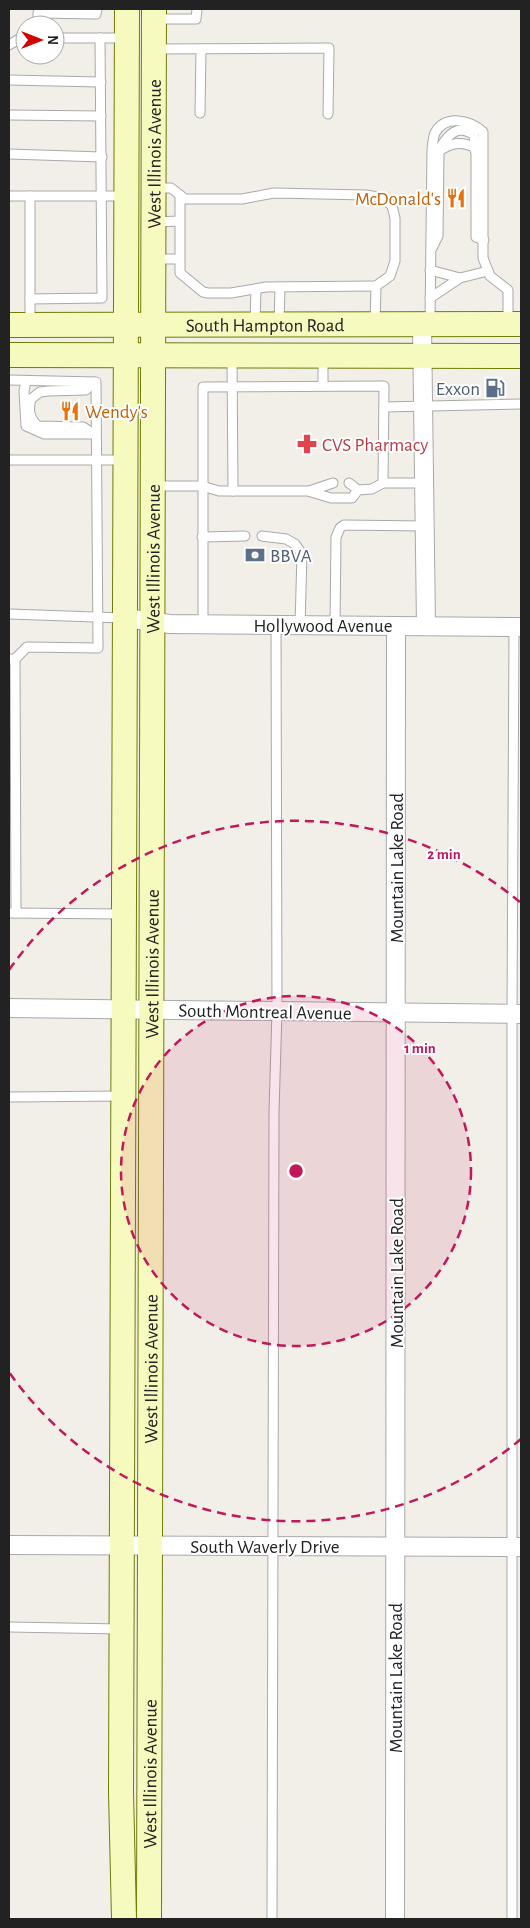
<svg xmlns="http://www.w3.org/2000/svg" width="530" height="1928" font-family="'Alegreya Sans',sans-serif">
	<rect width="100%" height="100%" fill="#f2efe9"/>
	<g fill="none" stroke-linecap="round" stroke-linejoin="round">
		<defs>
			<g id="service">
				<polyline points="154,19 196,19 197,9"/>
				<polyline points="38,25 38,13 96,14 97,9"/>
				<polyline points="55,38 126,38"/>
				<polyline points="9,45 19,39 25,39"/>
				<polyline points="156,49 329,48 328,114"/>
				<polyline points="9,80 101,82"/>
				<polyline points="200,113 201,49"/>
				<polyline points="9,115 101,116"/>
				<path d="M440 148C448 135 458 123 474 135L476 152"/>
				<polyline points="9,154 102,157"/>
				<polyline points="154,188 171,188 185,199 242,199 274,193 366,195 384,198 392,206 395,218 395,261 390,276 376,286 375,323"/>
				<polyline points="180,195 180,273 203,292 208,293 231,293 266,287 376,286"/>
				<polyline points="9,196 126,196"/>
				<polyline points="30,196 30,325"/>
				<polyline points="155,222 179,221"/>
				<path d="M432 248 438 236 439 151C451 143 460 141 474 147L476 153V237L484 240"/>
				<polyline points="154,259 178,259"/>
				<polyline points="430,270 460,278 488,271"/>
				<polyline points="430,298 460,278"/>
				<polyline points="30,299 102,298 100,38"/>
				<path d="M430 322 432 149C433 144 433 137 435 133 445 114 471 120 483 132V258L490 276 508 290V324"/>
				<polyline points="255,323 256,289"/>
				<polyline points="279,323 280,287"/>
				<polyline points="232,356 233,491"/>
				<polyline points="323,356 323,386"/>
				<polyline points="9,380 96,382 98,648 27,647 15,659 9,659"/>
				<polyline points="26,381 24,391 26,426 44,434 92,434"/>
				<path d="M93 382 86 390 48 391 40 392 31 399C28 410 29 418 38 426L83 427 94 434"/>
				<polyline points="384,407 521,404"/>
				<polyline points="9,460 125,460"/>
				<polyline points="349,483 358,490"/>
				<polyline points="153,486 202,486 219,491 308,491 331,498 352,498 358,490 372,489 383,483"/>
				<polyline points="309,491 333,483"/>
				<polyline points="262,536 286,539 295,544 302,554 300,625"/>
				<polyline points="202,537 245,536"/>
				<polyline points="9,614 123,618"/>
				<polyline points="203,625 203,387 384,386 383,483 424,483"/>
				<polyline points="335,625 336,537 340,528 344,525 424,526"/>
				<polyline points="15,659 16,913"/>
				<polyline points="9,913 123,914"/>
				<polyline points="9,1097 123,1096"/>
				<polyline points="9,1627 121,1629"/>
				<polyline points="272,1919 274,1112 277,1011 276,625"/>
				<polyline points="512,1919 512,1014 514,627"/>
			</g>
			<g id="minor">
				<polyline points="422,325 426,626"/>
				<polyline points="125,618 170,624 521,627"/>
				<polyline points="9,1008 521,1014"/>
				<polyline points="9,1545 521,1547"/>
				<polyline points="395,1919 396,626"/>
			</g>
			<g id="secondary">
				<path id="s1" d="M9 325 521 324"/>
				<polyline points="9,355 521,356"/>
				<polyline points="124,1919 121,1792 127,9"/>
				<path id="s2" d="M149 1919 154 9"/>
			</g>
		</defs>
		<use href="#service" stroke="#a9a9a9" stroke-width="11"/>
		<use href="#minor" stroke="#a9a9a9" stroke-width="20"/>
		<use href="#secondary" stroke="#707d05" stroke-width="26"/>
		<use href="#service" stroke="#fff" stroke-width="9"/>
		<use href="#minor" stroke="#fff" stroke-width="18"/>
		<use href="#secondary" stroke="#f7fabf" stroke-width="24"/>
	</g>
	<circle cx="296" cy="1171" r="175" fill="#c2185b" fill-opacity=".12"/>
	<g fill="none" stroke="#c2185b" stroke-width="2.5" stroke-dasharray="9 6">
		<circle cx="296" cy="1171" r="175"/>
		<path d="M521 1439A350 350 0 0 1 9 1372M9 970A350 350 0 0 1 521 903"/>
	</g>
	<defs>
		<symbol id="restaurant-bare" viewBox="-9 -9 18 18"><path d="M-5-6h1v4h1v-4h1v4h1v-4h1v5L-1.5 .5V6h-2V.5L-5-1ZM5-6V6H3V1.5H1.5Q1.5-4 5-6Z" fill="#e8710a" stroke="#fff" stroke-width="2.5" paint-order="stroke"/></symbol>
		<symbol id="fuel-bare" viewBox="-9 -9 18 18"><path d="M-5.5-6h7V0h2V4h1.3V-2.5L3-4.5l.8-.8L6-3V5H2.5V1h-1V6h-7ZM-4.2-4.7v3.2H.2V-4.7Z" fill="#5c6f8a" stroke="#fff" stroke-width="2.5" paint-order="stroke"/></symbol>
		<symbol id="pharmacy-bare" viewBox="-9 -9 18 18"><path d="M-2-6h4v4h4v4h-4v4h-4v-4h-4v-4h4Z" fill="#e0444e" stroke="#fff" stroke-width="2.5" paint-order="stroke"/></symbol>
		<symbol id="bank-bare" viewBox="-9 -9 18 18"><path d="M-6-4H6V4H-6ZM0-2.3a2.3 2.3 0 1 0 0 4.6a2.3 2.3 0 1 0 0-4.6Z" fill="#5c6f8a" stroke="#fff" stroke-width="2.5" paint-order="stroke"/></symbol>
	</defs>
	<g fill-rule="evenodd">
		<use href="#restaurant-bare" x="442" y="184" width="28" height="28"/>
		<use href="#fuel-bare" x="481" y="374" width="28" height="28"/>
		<use href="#restaurant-bare" x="56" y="397" width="28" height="28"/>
		<use href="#pharmacy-bare" x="293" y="430" width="28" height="28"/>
		<use href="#bank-bare" x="241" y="541" width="28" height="28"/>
	</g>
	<g text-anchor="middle" stroke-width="4" stroke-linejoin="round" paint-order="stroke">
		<g font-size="19" fill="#222" stroke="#fff">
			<text dy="7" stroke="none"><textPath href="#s2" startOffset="1765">West Illinois Avenue</textPath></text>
			<text dy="7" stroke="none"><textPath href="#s1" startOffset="256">South Hampton Road</textPath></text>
			<text dy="7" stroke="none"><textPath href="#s2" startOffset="1360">West Illinois Avenue</textPath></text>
			<text x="323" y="632">Hollywood Avenue</text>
			<text transform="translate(396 868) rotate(-90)" y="7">Mountain Lake Road</text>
			<text dy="7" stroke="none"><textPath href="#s2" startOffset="955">West Illinois Avenue</textPath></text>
			<text transform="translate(265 1011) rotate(1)" y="7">South Montreal Avenue</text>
			<text transform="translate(396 1273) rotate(-90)" y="7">Mountain Lake Road</text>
			<text dy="7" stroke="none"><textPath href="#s2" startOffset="550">West Illinois Avenue</textPath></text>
			<text x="265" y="1553">South Waverly Drive</text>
			<text transform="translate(395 1678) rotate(-90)" y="7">Mountain Lake Road</text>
			<text dy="7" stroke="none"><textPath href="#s2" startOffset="145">West Illinois Avenue</textPath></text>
		</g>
		<g font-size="19" fill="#c56008" stroke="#fff" text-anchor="end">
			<text x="441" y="205">McDonald's</text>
			<text x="85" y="418" text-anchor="start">Wendy's</text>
		</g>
		<g font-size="19" fill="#4e5e75" stroke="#fff" text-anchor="end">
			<text x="480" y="395">Exxon</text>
			<text x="270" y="562" text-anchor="start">BBVA</text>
		</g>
		<g font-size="19" fill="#be3a42" stroke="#fff" text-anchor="start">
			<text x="322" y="451">CVS Pharmacy</text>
		</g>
	</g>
	<circle cx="296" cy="1171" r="8" fill="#c2185b" stroke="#fff" stroke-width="2.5"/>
	<g font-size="15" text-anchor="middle" font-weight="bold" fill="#c2185b" stroke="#fff" stroke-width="4" stroke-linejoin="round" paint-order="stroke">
		<text x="444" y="859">2 min</text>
		<text x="420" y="1053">1 min</text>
	</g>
	<rect width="530" height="1928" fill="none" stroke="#222222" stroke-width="20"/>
	<g transform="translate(40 40) rotate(90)"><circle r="24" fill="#ffffff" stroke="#a7a7a7"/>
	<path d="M0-4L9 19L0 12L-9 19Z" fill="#d40000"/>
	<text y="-8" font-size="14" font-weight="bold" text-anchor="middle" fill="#222222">N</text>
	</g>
</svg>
